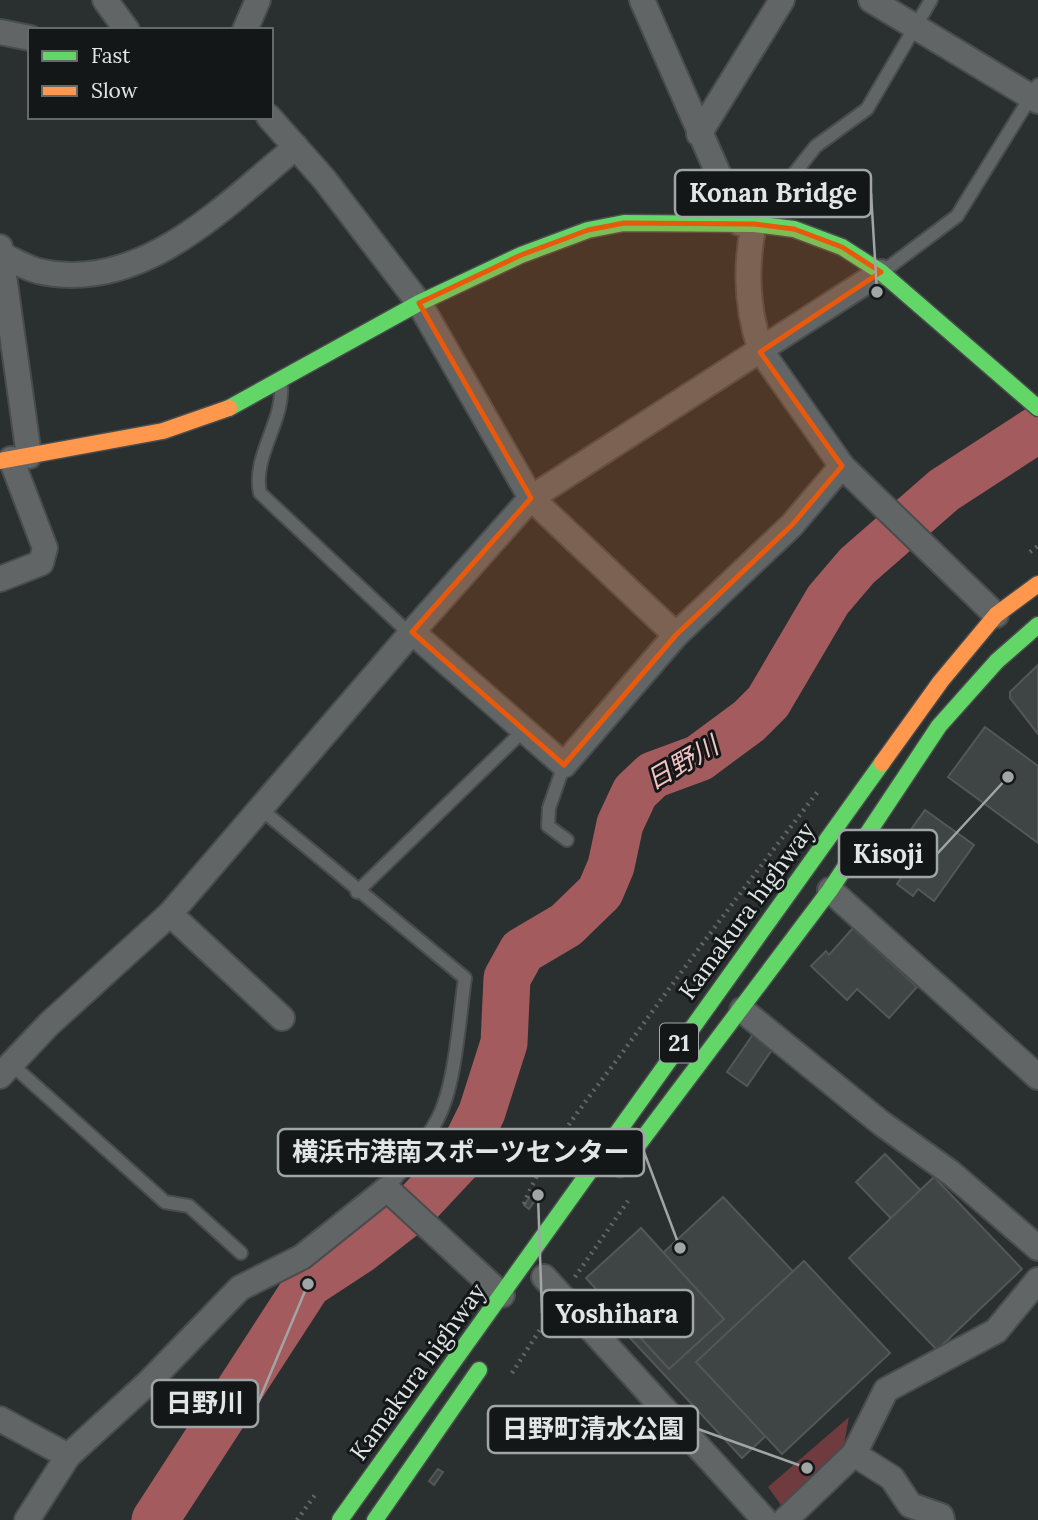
<svg xmlns="http://www.w3.org/2000/svg" width="1038" height="1520" font-family="Lora,'Noto Sans JP',serif">
	<rect width="100%" height="100%" fill="#2a2f30"/>
	<polygon fill="#703b3e" points="849,1417 843,1450 786,1512 768,1487"/>
	<g fill="none" stroke-linecap="round" stroke-linejoin="round">
		<polyline stroke="#a35b5e" stroke-width="47" points="155,1520 308,1284 360,1250 414,1208 458,1161 482,1112 504,1043 507,978 522,951 566,925 600,892 611,866 620,824 635,792 653,775 699,758 749,721 768,702 828,600 857,566 944,490 1038,429"/>
	</g>
	<g fill="#3f4444" stroke="#535758" stroke-width="2">
		<polygon points="1038,665 1038,734 1010,698 1010,692"/>
		<polygon points="985,727 1038,766 1038,843 948,777"/>
		<polygon points="925,810 974,845 934,901 918,889 913,896 897,884 901,878 885,866"/>
		<polygon points="853,928 917,987 889,1018 857,989 847,1000 811,966 826,951 829,955"/>
		<polygon points="754,1033 774,1047 747,1086 727,1072"/>
		<polygon points="885,1154 936,1206 907,1235 856,1182"/>
		<polygon points="934,1177 1022,1269 937,1350 849,1258"/>
		<polygon points="532,1194 537,1197 529,1209 524,1205"/>
		<polygon points="723,1197 863,1346 742,1458 603,1309"/>
		<polygon points="641,1228 724,1319 669,1369 586,1278"/>
		<polygon points="804,1261 890,1353 782,1454 696,1362"/>
		<polygon points="438,1469 443,1472 434,1485 429,1481"/>
	</g>
	<g fill="none" stroke-linecap="round" stroke-linejoin="round">
		<defs>
			<g id="lane">
				<polyline points="758,219 816,146 867,109 931,0"/>
				<polyline points="885,270 957,216 1038,85"/>
				<path d="M281 385C284 422 252 456 260 493L410 634"/>
				<polyline points="564,765 549,808 548,826 567,840"/>
				<path d="M262 810 465 978C459 1018 456 1083 438 1118 425 1144 405 1167 387 1189"/>
				<polyline points="357,892 524,730"/>
				<polyline points="10,1063 165,1202 189,1206 241,1253"/>
			</g>
			<g id="street">
				<polyline points="105,0 127,30"/>
				<polyline points="642,0 740,223"/>
				<polyline points="871,0 1038,101"/>
				<polyline points="245,30 258,0"/>
				<polyline points="0,32 30,38"/>
				<polyline points="269,117 324,179 419,303 531,498 676,635"/>
				<polyline points="699,134 782,0"/>
				<path d="M754 224C745 266 747 310 761 351L842 466 996 615"/>
				<polyline points="0,247 29,456"/>
				<path d="M4 256C15 261 27 268 38 271 141 295 224 206 296 147"/>
				<polyline points="0,579 41,563 45,548 11,459"/>
				<polyline points="412,632 564,765 676,635 792,525 842,466"/>
				<polyline points="830,890 1038,1077"/>
				<polyline points="170,914 282,1018"/>
				<polyline points="742,1010 881,1123 951,1173 1038,1248"/>
				<polyline points="0,1076 49,1024 170,914 412,632 531,498 881,272"/>
				<polyline points="544,1277 765,1520"/>
				<polyline points="0,1419 68,1456"/>
				<polyline points="854,1454 892,1478 910,1505 941,1516 942,1520"/>
				<polyline points="27,1520 68,1456 149,1382 240,1288 302,1257 387,1189 502,1295"/>
				<polyline points="785,1520 854,1454 886,1390 996,1331 1038,1280"/>
			</g>
			<g id="fast">
				<polyline points="229,408 419,303 521,255 588,230 624,223 754,224 794,229 842,247 881,272 1038,408"/>
				<polyline points="620,1169 830,890 939,726 997,661 1038,625"/>
				<polyline points="340,1520 882,763"/>
				<polyline points="375,1520 479,1370"/>
			</g>
			<g id="slow">
				<polyline points="0,461 163,431 229,408"/>
				<polyline points="882,763 941,681 996,615 1038,584"/>
			</g>
		</defs>
		<use href="#lane" stroke="#494c4d" stroke-width="16"/>
		<use href="#street" stroke="#494c4d" stroke-width="28"/>
		<use href="#fast" stroke="#494c4d" stroke-width="19"/>
		<use href="#slow" stroke="#494c4d" stroke-width="19"/>
		<g stroke="#626667" stroke-width="4.5" stroke-dasharray="2 5" stroke-linecap="butt">
			<polyline points="1030,552 1038,546"/>
			<path d="M524 1204C547 1147 589 1098 625 1049 688 962 753 876 819 790"/>
			<polyline points="575,1277 628,1201"/>
			<polyline points="512,1373 549,1316"/>
			<polyline points="297,1520 315,1495"/>
		</g>
		<use href="#lane" stroke="#626566" stroke-width="12"/>
		<use href="#street" stroke="#626566" stroke-width="24"/>
		<use href="#fast" stroke="#63d668" stroke-width="16"/>
		<use href="#slow" stroke="#ff974d" stroke-width="16"/>
	</g>
	<path fill="#e8590c" fill-opacity="0.2" stroke="#e8590c" stroke-width="5" stroke-linejoin="round" d="M624 223 754 224 794 229 842 247 881 272 760 352 842 466 792 525 676 635 564 765 412 632 531 498 419 303 521 255 588 230Z"/>
	<g text-anchor="middle" stroke-width="6" stroke-linejoin="round" paint-order="stroke">
		<rect fill="#141718" stroke="#a3a7a8" stroke-width="2" x="660" y="1023.5" width="38" height="39" rx="5"/>
		<g font-size="23" font-weight="bold" fill="#e0e5e6">
			<text x="679" y="1051">21</text>
		</g>
		<g font-size="24" fill="#e0e5e6" stroke="#141718">
			<text transform="translate(747 911) rotate(-54)" y="8">Kamakura highway</text>
			<text transform="translate(418 1372) rotate(-54)" y="8">Kamakura highway</text>
		</g>
		<g font-size="26" font-style="italic" fill="#f3c4c4" stroke="#141718">
			<text transform="translate(682 763) rotate(-30)" y="9">日野川</text>
		</g>
	</g>
	<path fill="none" stroke="#a0a5a6" stroke-width="2.5" d="M877 292L871 193M1008 777L937 854M680 1248L644 1152M538 1195L542 1313M308 1284L258 1403M807 1468L698 1429"/>
	<g fill="#a0a5a6" stroke="#141718" stroke-width="2.5">
		<circle cx="877" cy="292" r="7"/>
		<circle cx="1008" cy="777" r="7"/>
		<circle cx="680" cy="1248" r="7"/>
		<circle cx="538" cy="1195" r="7"/>
		<circle cx="308" cy="1284" r="7"/>
		<circle cx="807" cy="1468" r="7"/>
	</g>
	<g fill="#141718" stroke="#a0a5a6" stroke-width="2.5">
		<rect x="675" y="170" width="196" height="47" rx="7"/>
		<rect x="839" y="830" width="98" height="47" rx="7"/>
		<rect x="278" y="1129" width="366" height="47" rx="7"/>
		<rect x="542" y="1290" width="151" height="47" rx="7"/>
		<rect x="152" y="1380" width="106" height="47" rx="7"/>
		<rect x="488" y="1406" width="210" height="47" rx="7"/>
	</g>
	<g font-size="26" text-anchor="middle" font-weight="bold" fill="#e0e5e6">
		<text x="773" y="202">Konan Bridge</text>
		<text x="888" y="863">Kisoji</text>
		<text x="461" y="1161">横浜市港南スポーツセンター</text>
		<text x="617" y="1323">Yoshihara</text>
		<text x="205" y="1412">日野川</text>
		<text x="593" y="1438">日野町清水公園</text>
	</g>
	<rect x="28" y="28" width="245" height="91" fill="#141718" stroke="#66696a" stroke-width="2"/>
	<rect x="42" y="51" width="35" height="10" fill="#63d668" stroke="#66696a" stroke-width="2"/>
	<text x="91" y="63" font-size="21" fill="#e0e5e6">Fast</text>
	<rect x="42" y="86" width="35" height="10" fill="#ff974d" stroke="#66696a" stroke-width="2"/>
	<text x="91" y="98" font-size="21" fill="#e0e5e6">Slow</text>
</svg>
